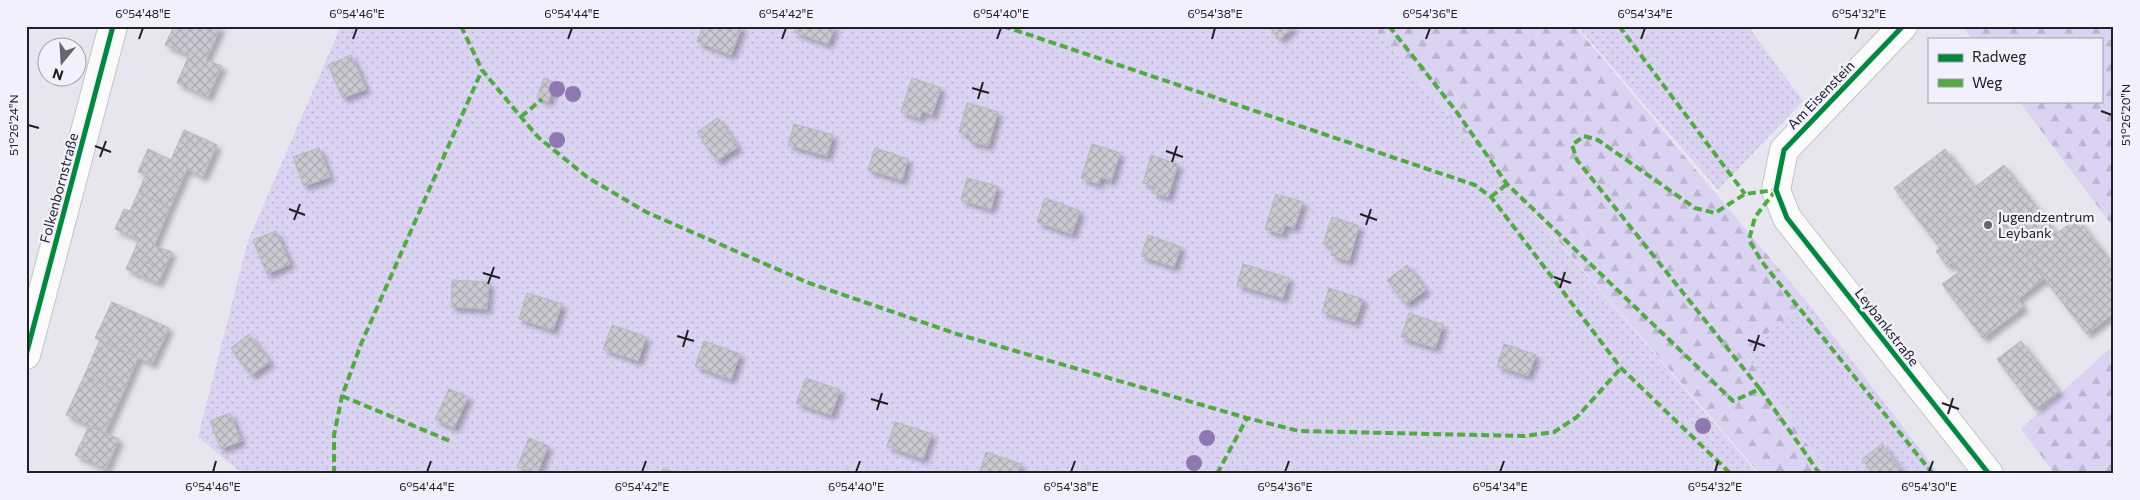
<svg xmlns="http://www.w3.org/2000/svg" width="2140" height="500" font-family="Commissioner,sans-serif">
	<defs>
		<pattern id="green-dots" width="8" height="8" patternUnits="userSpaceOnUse" patternTransform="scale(1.25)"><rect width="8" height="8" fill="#dad3f2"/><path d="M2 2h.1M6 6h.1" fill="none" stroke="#bbb5cf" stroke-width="1.8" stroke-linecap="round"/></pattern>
		<pattern id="forest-firs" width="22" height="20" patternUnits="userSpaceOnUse" patternTransform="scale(1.25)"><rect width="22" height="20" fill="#dad3f2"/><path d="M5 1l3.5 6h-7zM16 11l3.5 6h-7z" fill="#bbb5cf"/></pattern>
		<pattern id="building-cross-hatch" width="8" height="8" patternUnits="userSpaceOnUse" patternTransform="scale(1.25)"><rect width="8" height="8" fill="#cac9d0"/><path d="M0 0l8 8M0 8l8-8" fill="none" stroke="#adacb2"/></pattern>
		<filter id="shadow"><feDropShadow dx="4.5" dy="4.5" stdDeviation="2.5" flood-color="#0004"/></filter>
	</defs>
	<rect width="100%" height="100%" fill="#e7e6ee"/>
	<g fill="url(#green-dots)">
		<polygon points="341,26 1372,26 1758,474 243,474 198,437 248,241"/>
		<polygon points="1577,26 1748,26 1803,101 1718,190"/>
		<polygon points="1807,302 1939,474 1828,474 1744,352"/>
	</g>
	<g fill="url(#forest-firs)">
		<polygon points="1372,26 1575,26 1807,302 1744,352 1828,474 1760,474"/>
		<polygon points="1962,26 2114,26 2114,228 2019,101 2101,101 2101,39 1972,39"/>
		<polygon points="2114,345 2114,474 2055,474 2021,429"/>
	</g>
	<g fill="url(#building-cross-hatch)" stroke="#b8b7be" filter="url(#shadow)">
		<polygon points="174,26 221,26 206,60 222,66 208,97 177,83 189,55 165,45"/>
		<polygon points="703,26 742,26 731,55 697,42"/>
		<polygon points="796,26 835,26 828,44 794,32"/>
		<polygon points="1272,26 1295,26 1280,39 1270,28"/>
		<polygon points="351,55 366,89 343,98 328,65"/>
		<polygon points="544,78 555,83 548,102 537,97"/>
		<polygon points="912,78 941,88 932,115 922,111 920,118 901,112"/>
		<polygon points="967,103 998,112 988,146 969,141 970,135 959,132"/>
		<polygon points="718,118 738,147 717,161 697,132"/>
		<polygon points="794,124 833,135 827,156 788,145"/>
		<polygon points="184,130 217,145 203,177 187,169 170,207 138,193 146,174 138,172 148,149 171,160"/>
		<polygon points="1092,144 1120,153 1111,181 1101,177 1098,184 1081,178"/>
		<polygon points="319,148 330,177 304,186 293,157"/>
		<polygon points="875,148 908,159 902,180 868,170"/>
		<polygon points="1945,149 1975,187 2004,165 2057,234 2027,256 2044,279 2018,299 2024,307 1983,338 1942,284 1959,272 1952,263 1948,267 1936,251 1940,248 1894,188"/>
		<polygon points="1151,155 1178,164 1168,197 1153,193 1155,187 1143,183"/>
		<polygon points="967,178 997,186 991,209 961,200"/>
		<polygon points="138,193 170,207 154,246 172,252 164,270 132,256 139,239 115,229 124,209 130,211"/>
		<polygon points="1276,194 1303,202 1294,228 1285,225 1282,234 1265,229"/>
		<polygon points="1045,198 1080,211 1072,234 1037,222"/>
		<polygon points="1332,217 1359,226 1349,261 1331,255 1333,247 1323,244"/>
		<polygon points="2077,218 2114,266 2114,313 2087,334 2027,256"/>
		<polygon points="276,231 290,264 267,274 253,240"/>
		<polygon points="1148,235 1181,247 1174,267 1141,256"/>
		<polygon points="132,256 164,270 158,283 126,269"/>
		<polygon points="1243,264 1289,278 1283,298 1237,285"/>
		<polygon points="1407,265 1426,290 1406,304 1387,280"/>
		<polygon points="452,280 489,282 487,309 451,307"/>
		<polygon points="1329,288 1363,299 1355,322 1322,312"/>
		<polygon points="527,293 562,304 553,330 519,319"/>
		<polygon points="112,302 169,328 152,364 95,338"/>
		<polygon points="1409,313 1443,325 1435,348 1401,337"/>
		<polygon points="612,325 646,337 638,361 603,349"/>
		<polygon points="249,334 270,362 251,375 231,348"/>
		<polygon points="100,340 138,358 123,393 84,376"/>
		<polygon points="704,341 740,354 731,379 695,366"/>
		<polygon points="2021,341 2059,391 2035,409 1997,359"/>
		<polygon points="1504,344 1536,355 1528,376 1497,366"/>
		<polygon points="84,376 123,393 105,433 66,415"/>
		<polygon points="806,378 840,390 831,415 796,403"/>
		<polygon points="449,389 468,397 454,428 435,419"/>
		<polygon points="230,413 241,441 221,449 210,421"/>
		<polygon points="895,422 932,434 923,459 887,446"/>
		<polygon points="89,426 119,439 106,469 75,455"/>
		<polygon points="529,438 548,446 537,474 517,467"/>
		<polygon points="1882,444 1903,472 1900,474 1874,474 1862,459"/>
		<polygon points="986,452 1021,464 1018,474 979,474"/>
		<polygon points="663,468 678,474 661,474"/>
	</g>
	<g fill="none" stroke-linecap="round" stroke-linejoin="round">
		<defs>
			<g id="street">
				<polyline points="1903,26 1784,150 1776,190 1787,218 1989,474"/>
				<polyline points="26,355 113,26"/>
			</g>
		</defs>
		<use href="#street" stroke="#c4c3c9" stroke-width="30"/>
		<use href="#street" stroke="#fbfbfc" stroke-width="28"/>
		<g stroke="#53aa44" stroke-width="4" stroke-dasharray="8 4" stroke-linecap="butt">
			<polyline points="461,26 482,70 521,117 538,137 587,177 646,212 809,283 957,334 1247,418 1299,431 1525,436 1554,432 1577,417 1621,368"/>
			<polyline points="653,26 659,26"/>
			<polyline points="1003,26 1475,185 1491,197 1621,368 1731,474"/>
			<polyline points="1389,26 1456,111 1507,184 1733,401 1760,389 1820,474"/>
			<polyline points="1619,26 1745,194"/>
			<polyline points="521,117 542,99"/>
			<polyline points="1776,190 1755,217 1749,240 1762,262 1933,474"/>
			<polyline points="1491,197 1507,184"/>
			<polyline points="1760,389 1577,160 1572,145 1584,136 1598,140 1695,208 1715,213 1745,194 1776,190"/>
			<polyline points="342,396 450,441"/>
			<polyline points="334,474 334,435 342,396 361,344 482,70"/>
			<polyline points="1217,474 1247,418"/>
		</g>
		<defs>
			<g id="cycleway">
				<polyline points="1903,26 1784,150 1776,190 1787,218 1989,474"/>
				<polyline points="26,355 113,26"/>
			</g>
		</defs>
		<use href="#cycleway" stroke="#f2f0fd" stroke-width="8"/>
		<use href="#cycleway" stroke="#00873e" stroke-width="5"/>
	</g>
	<g fill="#8d79af">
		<circle cx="557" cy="89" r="8"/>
		<circle cx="573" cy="94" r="8"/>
		<circle cx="557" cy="140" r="8"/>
		<circle cx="1703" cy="426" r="8"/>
		<circle cx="1207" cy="438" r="8"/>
		<circle cx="1194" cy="463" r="8"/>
	</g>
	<path fill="none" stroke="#222026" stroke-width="2" d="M139 39 143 28M353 39 357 28M568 39 572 28M782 39 786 28M997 39 1001 28M1212 39 1215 28M1426 39 1430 28M1641 39 1645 28M1855 39 1859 28M972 88 989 93M978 99 983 82M2101 111 2112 115M28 125 39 128M95 146 111 152M1166 151 1183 157M100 157 106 141M1172 162 1177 146M289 209 305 215M1360 214 1377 220M294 220 300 204M1366 225 1371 209M483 273 500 278M1554 277 1571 283M488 284 494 267M1560 288 1565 272M677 336 694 341M1748 340 1765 346M683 347 688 330M1754 351 1759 335M871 399 888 404M1942 403 1959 409M877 410 882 393M1948 414 1953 398M213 472 216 461M427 472 431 461M642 472 646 461M856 472 860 461M1071 472 1075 461M1285 472 1289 461M1500 472 1504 461M1715 472 1718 461M1929 472 1933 461"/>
	<circle fill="#67656c" stroke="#f2f0fd" stroke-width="2" cx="1988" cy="225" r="5"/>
	<g text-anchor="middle" stroke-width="5" stroke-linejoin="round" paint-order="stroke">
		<g font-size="14" fill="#222026" stroke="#f2f0fd">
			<text transform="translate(1821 95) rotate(-46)" y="5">Am Eisenstein</text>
			<text transform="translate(59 188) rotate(-75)" y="5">Folkenbornstraße</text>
			<text transform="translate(1887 327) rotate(52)" y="5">Leybankstraße</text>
		</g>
		<g font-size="14" fill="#222026" stroke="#f2f0fd" text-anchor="start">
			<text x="1998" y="222">Jugendzentrum<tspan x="1998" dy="16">Leybank</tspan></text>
		</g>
	</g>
	<rect width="2140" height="500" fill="none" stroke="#f2f0fd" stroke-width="55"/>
	<rect x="1928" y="38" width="175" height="65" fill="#f2f0fd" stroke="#9f9da7"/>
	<rect x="1938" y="54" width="25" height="8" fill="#00873e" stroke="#9f9da7"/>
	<text x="1972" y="62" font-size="15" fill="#222026">Radweg</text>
	<rect x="1938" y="79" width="25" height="8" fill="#53aa44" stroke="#9f9da7"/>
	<text x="1972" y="88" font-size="15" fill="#222026">Weg</text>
	<g transform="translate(62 62) rotate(198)"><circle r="24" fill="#f2f0fd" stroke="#9f9da7"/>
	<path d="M0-4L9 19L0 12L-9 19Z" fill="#67656c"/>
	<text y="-8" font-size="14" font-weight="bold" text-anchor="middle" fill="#222026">N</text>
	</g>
	<rect x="28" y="28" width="2084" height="444" fill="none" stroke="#222026" stroke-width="2"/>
	<g font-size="12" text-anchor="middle" fill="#222026">
		<text x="143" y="18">6°54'48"E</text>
		<text x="357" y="18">6°54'46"E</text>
		<text x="572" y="18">6°54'44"E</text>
		<text x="786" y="18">6°54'42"E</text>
		<text x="1001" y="18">6°54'40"E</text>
		<text x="1215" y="18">6°54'38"E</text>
		<text x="1430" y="18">6°54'36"E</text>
		<text x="1645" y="18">6°54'34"E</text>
		<text x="1859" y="18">6°54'32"E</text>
		<text transform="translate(2126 115) rotate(-90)" y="4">51°26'20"N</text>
		<text transform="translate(14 125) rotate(-90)" y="4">51°26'24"N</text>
		<text x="213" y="491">6°54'46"E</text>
		<text x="427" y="491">6°54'44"E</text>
		<text x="642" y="491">6°54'42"E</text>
		<text x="856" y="491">6°54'40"E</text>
		<text x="1071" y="491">6°54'38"E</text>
		<text x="1285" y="491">6°54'36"E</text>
		<text x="1500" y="491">6°54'34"E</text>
		<text x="1715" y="491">6°54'32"E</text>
		<text x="1929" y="491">6°54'30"E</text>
	</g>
</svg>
